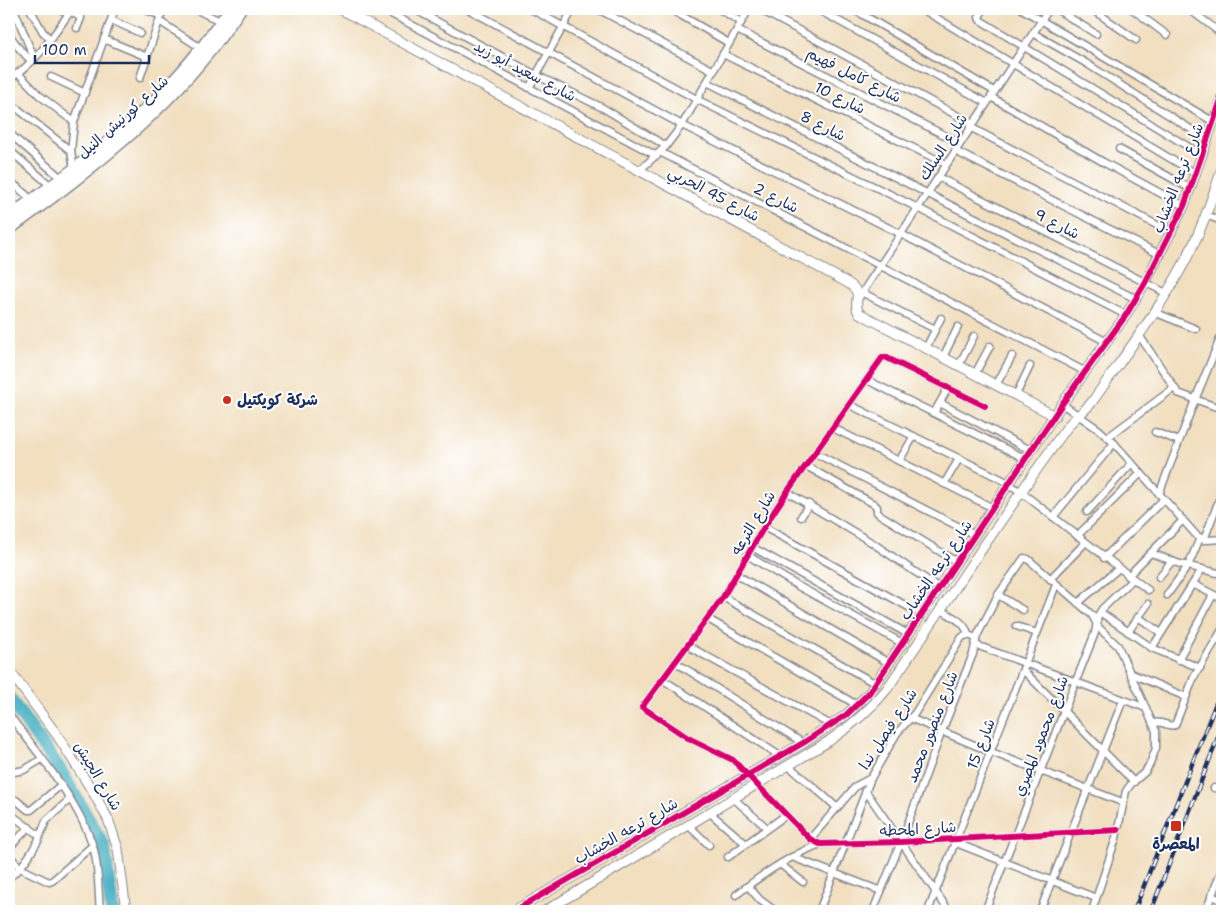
<svg xmlns="http://www.w3.org/2000/svg" width="1231" height="920" font-family="'Shantell Sans','Playpen Sans Arabic',sans-serif">
	<rect width="100%" height="100%" fill="#fff"/>
	<filter id="ink" filterUnits="userSpaceOnUse"><feTurbulence type="fractalNoise" baseFrequency=".02" numOctaves="2"/><feDisplacementMap in="SourceGraphic" scale="10" xChannelSelector="R" yChannelSelector="G"/><feConvolveMatrix kernelMatrix="1 2 1 2 8 2 1 2 1" color-interpolation-filters="sRGB"/></filter>
	<filter id="wash" filterUnits="userSpaceOnUse"><feTurbulence type="fractalNoise" baseFrequency=".0096" numOctaves="4" result="noise"/><feDisplacementMap in="SourceGraphic" scale="20" xChannelSelector="R" yChannelSelector="G"/><feGaussianBlur stdDeviation="1.12" result="paint"/><feColorMatrix in="noise" values="0 0 0 0 0 0 0 0 0 0 0 0 0 0 0 0 0 1.4 0 .05"/><feComposite in="paint" operator="in"/></filter>
	<g filter="url(#wash)">
		<rect width="100%" height="100%" fill="#f1dfc0"/>
		<g fill="none" stroke-linecap="round" stroke-linejoin="round">
			<polyline stroke="#41acc0" stroke-width="14" points="9,698 60,770 104,847 112,911"/>
		</g>
	</g>
	<g filter="url(#ink)">
		<g fill="none" stroke-linecap="round" stroke-linejoin="round">
			<defs>
				<g id="street">
					<polyline points="14,9 34,58"/>
					<polyline points="30,9 43,32 50,39"/>
					<polyline points="61,9 68,14"/>
					<polyline points="144,9 161,16"/>
					<polyline points="195,9 222,22"/>
					<polyline points="382,9 657,156"/>
					<polyline points="414,9 536,75 603,108 666,146"/>
					<polyline points="468,9 682,125 901,234 1107,342"/>
					<polyline points="531,9 698,100 918,208 1126,315"/>
					<polyline points="598,9 714,71"/>
					<polyline points="670,9 729,43"/>
					<polyline points="719,9 741,22"/>
					<polyline points="759,9 973,124"/>
					<polyline points="817,9 987,103"/>
					<polyline points="853,9 994,91"/>
					<polyline points="922,9 1196,174"/>
					<polyline points="978,9 982,12 979,17 980,20 1202,155"/>
					<polyline points="1022,9 1214,122"/>
					<polyline points="1056,9 1096,34"/>
					<polyline points="1092,9 1136,40"/>
					<polyline points="1132,9 1167,35"/>
					<polyline points="1189,9 1222,34"/>
					<polyline points="70,11 81,18 77,28"/>
					<polyline points="111,20 140,33"/>
					<polyline points="159,21 201,48"/>
					<polyline points="737,30 960,143"/>
					<polyline points="1033,33 1084,62 1208,140"/>
					<polyline points="9,34 18,47 31,61"/>
					<polyline points="104,39 147,57"/>
					<polyline points="723,54 946,164"/>
					<polyline points="18,73 39,95 74,122"/>
					<polyline points="51,77 85,93"/>
					<polyline points="140,78 163,9"/>
					<path d="M9 79C36 64 55 33 72 9"/>
					<polyline points="707,82 1136,299"/>
					<polyline points="529,88 573,9"/>
					<polyline points="991,97 1103,162 1184,206"/>
					<polyline points="9,102 71,151"/>
					<polyline points="970,127 1172,233"/>
					<polyline points="9,133 61,178"/>
					<polyline points="1119,149 1191,189"/>
					<polyline points="9,150 51,186"/>
					<polyline points="955,151 1161,255"/>
					<polyline points="660,152 1086,372"/>
					<polyline points="74,169 71,151 74,122 115,9"/>
					<polyline points="640,170 666,146 682,125 749,9"/>
					<polyline points="938,177 1166,293"/>
					<polyline points="9,180 32,200"/>
					<polyline points="9,204 17,211"/>
					<polyline points="1206,215 1222,221"/>
					<polyline points="863,293 935,329"/>
					<polyline points="858,299 1049,9"/>
					<polyline points="1154,312 1196,329"/>
					<polyline points="1139,335 1178,393 1222,409"/>
					<polyline points="926,348 941,318"/>
					<polyline points="943,357 958,327"/>
					<polyline points="959,365 974,336"/>
					<polyline points="975,374 990,346"/>
					<polyline points="867,380 1026,459"/>
					<polyline points="996,385 1012,356"/>
					<polyline points="1016,395 1030,366"/>
					<polyline points="940,403 1032,451"/>
					<polyline points="1062,404 1098,429 1114,443 1197,536 1207,540 1222,539"/>
					<polyline points="850,405 1003,480 1021,492 1148,590"/>
					<polyline points="985,406 885,357 882,358 787,492 764,527 723,597 642,707 688,738 733,760 810,839 820,844 901,842 1118,830"/>
					<polyline points="934,413 948,388"/>
					<polyline points="833,428 993,508"/>
					<polyline points="1155,432 1179,441"/>
					<polyline points="1108,437 1174,388"/>
					<polyline points="815,453 975,535"/>
					<polyline points="899,461 914,436"/>
					<polyline points="806,466 874,504 877,507 877,512 879,514 957,562"/>
					<polyline points="944,484 959,459"/>
					<polyline points="787,492 871,542 939,588"/>
					<polyline points="1159,494 1195,400 1222,334"/>
					<polyline points="1087,512 1132,463"/>
					<polyline points="801,517 809,504"/>
					<polyline points="1053,517 1114,443"/>
					<polyline points="764,527 921,614"/>
					<polyline points="1077,536 1141,473"/>
					<polyline points="1204,540 1222,492"/>
					<polyline points="752,547 908,634"/>
					<polyline points="1151,553 1180,564 1222,574"/>
					<polyline points="747,555 798,586 902,643"/>
					<polyline points="1104,558 1164,499"/>
					<polyline points="737,575 889,663"/>
					<polyline points="1128,576 1183,520"/>
					<polyline points="1159,577 1172,561"/>
					<polyline points="1050,579 1085,543"/>
					<polyline points="1193,584 1222,599"/>
					<polyline points="998,595 1023,610"/>
					<polyline points="1167,595 1188,566 1200,538"/>
					<polyline points="723,597 876,684"/>
					<polyline points="1078,603 1118,569"/>
					<path d="M941 610C951 616 966 622 968 635"/>
					<polyline points="1100,612 1152,648 1200,668"/>
					<polyline points="1138,617 1161,633"/>
					<polyline points="708,619 857,705"/>
					<polyline points="1016,626 1037,633"/>
					<polyline points="1128,632 1148,604"/>
					<polyline points="976,645 1146,708"/>
					<polyline points="688,646 831,725"/>
					<polyline points="1152,648 1202,569"/>
					<polyline points="1178,660 1213,595"/>
					<polyline points="675,662 803,743"/>
					<polyline points="1023,670 1134,782"/>
					<polyline points="1130,673 1186,697"/>
					<polyline points="662,679 780,756"/>
					<path d="M9 715C38 753 81 804 94 850 99 870 98 891 100 911"/>
					<polyline points="910,718 991,752 1122,802"/>
					<path d="M1154 723C1162 720 1168 728 1175 725L1194 677 1222 630"/>
					<path d="M788 765C804 780 821 792 837 808"/>
					<polyline points="9,773 24,770 42,759"/>
					<polyline points="1214,788 1222,790"/>
					<polyline points="865,790 949,911"/>
					<polyline points="733,798 767,828"/>
					<polyline points="16,800 28,810 31,810 61,785"/>
					<polyline points="709,812 746,844"/>
					<polyline points="9,813 40,836"/>
					<polyline points="688,825 709,845"/>
					<polyline points="810,839 856,786 871,778"/>
					<polyline points="956,843 1096,898"/>
					<polyline points="9,848 29,827"/>
					<polyline points="9,855 20,868 49,882 52,881 92,846"/>
					<polyline points="728,857 786,815"/>
					<polyline points="792,857 881,891"/>
					<polyline points="780,864 803,882"/>
					<polyline points="9,878 20,868 29,856 38,841 46,821 70,799"/>
					<polyline points="748,886 760,900 775,911"/>
					<path d="M736 895C761 875 789 856 820 844"/>
					<polyline points="1211,896 1222,900"/>
					<polyline points="819,911 871,778 897,733 915,713 962,637 968,635 976,638"/>
					<polyline points="873,911 901,842 942,731 973,654 977,636 998,595 1024,558 1028,559 1092,615 1099,628 1118,646 1156,731 1156,748 1150,764 1145,772 1131,784 1126,791 1116,838 1092,911"/>
					<polyline points="928,911 1056,585"/>
					<polyline points="985,911 1095,633 1098,616 1102,609 1132,580"/>
					<polyline points="1040,911 1123,700"/>
					<polyline points="1206,911 1222,869"/>
				</g>
				<g id="secondary">
					<path d="M340 9 848 283C866 295 851 301 859 313L1055 416"/>
					<polyline points="9,670 57,735 93,792 108,819 118,849 126,911"/>
					<polyline points="514,911 803,743 846,715 869,693 1062,404 1126,315 1145,283 1184,206 1222,97"/>
					<path d="M545 911 829 741C851 726 870 710 887 689 947 601 1005 512 1068 426 1075 417 1085 411 1092 402 1128 350 1169 298 1195 241 1206 217 1214 193 1222 169"/>
				</g>
				<g id="highway">
					<path d="M9 217C49 188 90 159 127 126 167 92 201 52 230 9"/>
					<path d="M9 229C99 163 178 104 240 9"/>
				</g>
			</defs>
			<use href="#street" stroke="#86878f" stroke-width="9"/>
			<use href="#secondary" stroke="#86878f" stroke-width="11"/>
			<use href="#highway" stroke="#86878f" stroke-width="14"/>
			<use href="#street" stroke="#fff" stroke-width="6"/>
			<use href="#secondary" stroke="#fff" stroke-width="9"/>
			<use href="#highway" stroke="#fff" stroke-width="11"/>
			<defs>
				<g id="rail">
					<polyline points="1134,911 1222,688"/>
					<polyline points="1151,911 1222,727"/>
				</g>
			</defs>
			<use href="#rail" stroke="#1b2f5e" stroke-width="4.5"/>
			<use href="#rail" stroke="#fff" stroke-width="2.5" stroke-dasharray="8" stroke-linecap="butt"/>
			<defs>
				<g id="cycleway">
					<polyline points="985,406 885,357 882,358 787,492 764,527 723,597 642,707 688,738 733,760 810,839 820,844 901,842 1118,830"/>
					<polyline points="514,911 803,743 846,715 869,693 1062,404 1126,315 1145,283 1184,206 1222,97"/>
				</g>
			</defs>
			<use href="#cycleway" stroke="#fff" stroke-width="9"/>
			<use href="#cycleway" stroke="#d6006c" stroke-width="6"/>
		</g>
	</g>
	<g fill="#c8321e" stroke="#fff" stroke-width="2">
		<circle cx="227" cy="400" r="5"/>
		<rect x="1170" y="820" width="12" height="12" rx="2.5"/>
	</g>
	<g text-anchor="middle" stroke-width="4" stroke-linejoin="round" paint-order="stroke">
		<g font-size="15" fill="#1b2f5e" stroke="#fff">
			<text transform="translate(525 71) rotate(28)" y="5">شارع سعيد أبو زيد</text>
			<text transform="translate(854 75) rotate(27)" y="5">شارع كامل فهيم</text>
			<text transform="translate(840 98) rotate(26)" y="5">شارع 10</text>
			<text transform="translate(123 117) rotate(-42)" y="5">شارع كورنيش النيل</text>
			<text transform="translate(823 126) rotate(27)" y="5">شارع 8</text>
			<text transform="translate(943 147) rotate(-57)" y="5">شارع السلك</text>
			<text transform="translate(1178 178) rotate(-69)" y="5">شارع ترعه الخشاب</text>
			<text transform="translate(714 194) rotate(28)" y="5">شارع 45 الحربي</text>
			<text transform="translate(776 198) rotate(27)" y="5">شارع 2</text>
			<text transform="translate(1057 224) rotate(27)" y="5">شارع 9</text>
			<text transform="translate(753 523) rotate(-59)" y="5">شارع الترعه</text>
			<text transform="translate(936 570) rotate(-56)" y="5">شارع ترعه الخشاب</text>
			<text transform="translate(932 727) rotate(-69)" y="5">شارع منصور محمد</text>
			<text transform="translate(888 729) rotate(-57)" y="5">شارع فيصل ندا</text>
			<text transform="translate(1041 736) rotate(-69)" y="5">شارع محمود المصري</text>
			<text transform="translate(981 744) rotate(-69)" y="5">شارع 15</text>
			<text transform="translate(98 776) rotate(59)" y="5">شارع الجيش</text>
			<text transform="translate(918 829) rotate(-3)" y="5">شارع المحطه</text>
			<text transform="translate(626 831) rotate(-30)" y="5">شارع ترعه الخشاب</text>
		</g>
		<g font-size="15" font-weight="bold" fill="#1b2f5e" stroke="#fff" text-anchor="start">
			<text x="237" y="405">شركة كويكتيل</text>
			<text x="1176" y="849" text-anchor="middle">المعصرة</text>
		</g>
	</g>
	<rect width="1231" height="920" fill="none" stroke="#fff" stroke-width="30"/>
	<path d="M35 55v8h114v-8" fill="none" stroke="#1b2f5e" stroke-width="2.5"/>
	<text x="42" y="55" font-size="15" fill="#1b2f5e" stroke="#ffffff" stroke-width="4" paint-order="stroke">100 m</text>
</svg>
